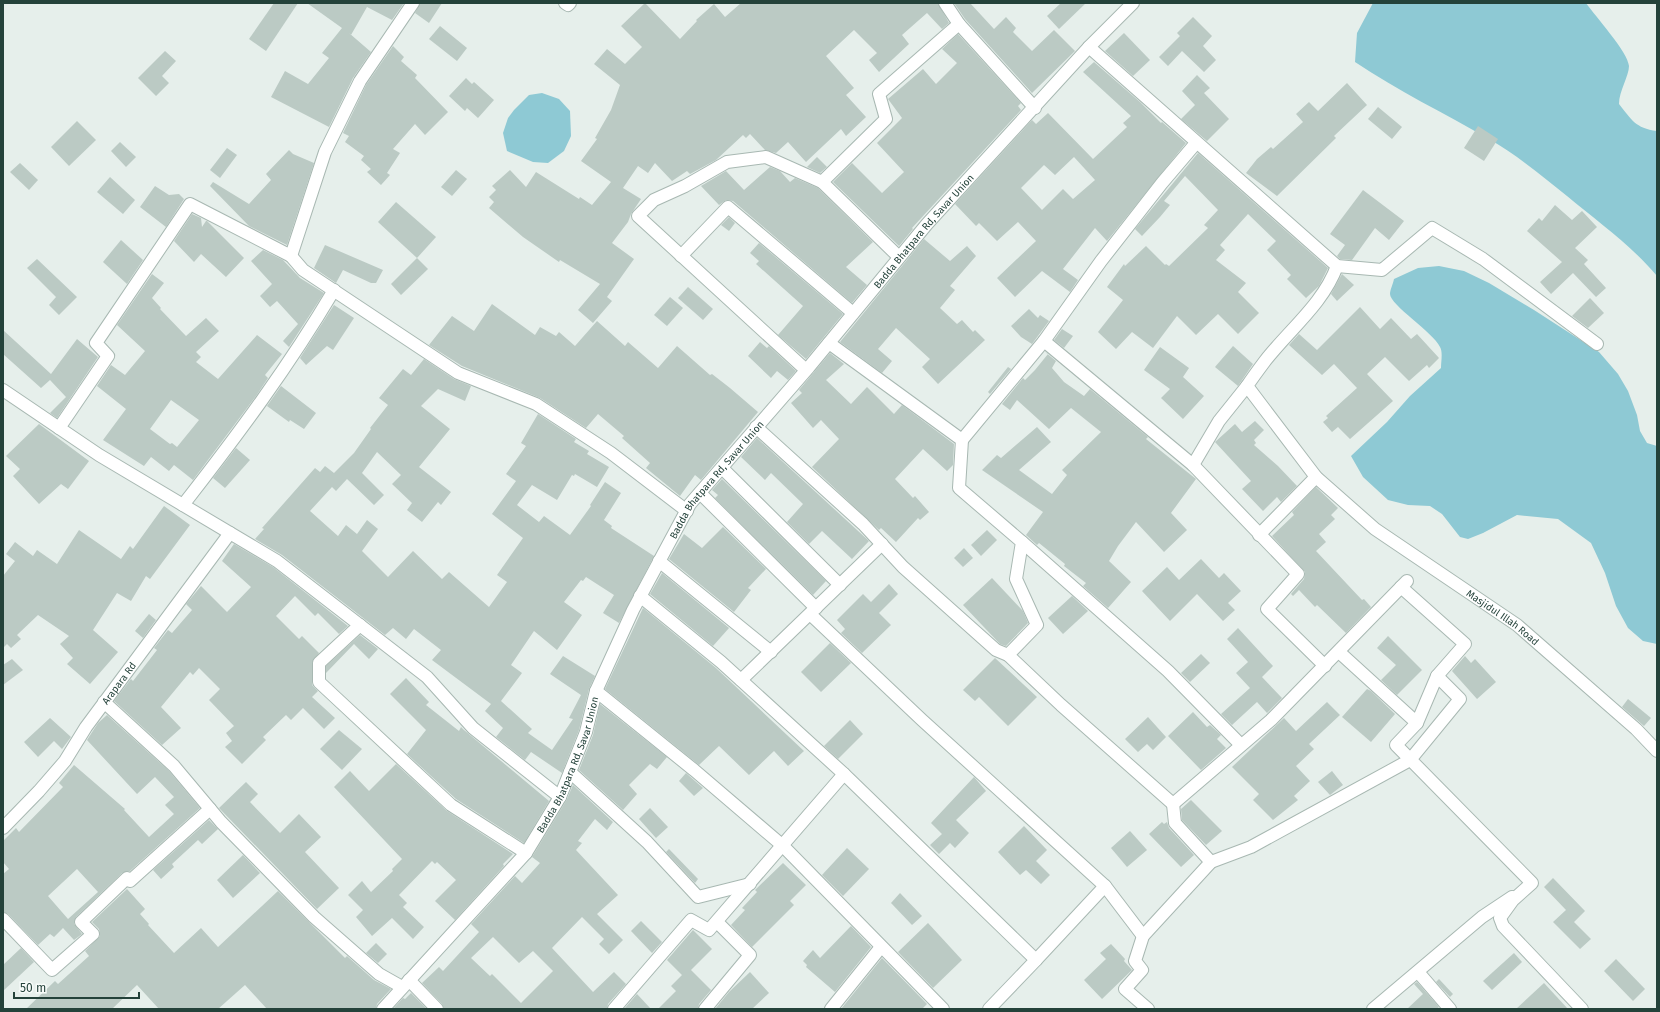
<svg xmlns="http://www.w3.org/2000/svg" width="1660" height="1012" font-family="'Fira Sans',sans-serif">
	<rect width="100%" height="100%" fill="#e6efeb"/>
	<g fill="#8ec9d4">
		<path d="M1373 3H1586C1595 16 1628 52 1629 66 1629 76 1619 91 1619 104 1632 120 1635 128 1657 131V276C1631 245 1598 222 1567 196 1542 176 1517 155 1489 139 1444 113 1398 91 1355 62L1357 33Z"/>
		<polygon points="542,93 559,99 570,111 571,136 564,151 548,163 533,162 507,151 503,133 508,118 514,110 529,95"/>
		<path d="M1439 266 1464 271 1489 283 1534 310 1599 352 1618 374 1628 391 1637 415 1640 431 1647 443 1657 446V644L1643 641 1628 628 1616 606 1605 573 1591 543 1558 519 1517 515 1483 533 1468 539 1460 537 1442 514 1430 506 1408 505 1388 500 1363 477 1351 456 1387 422 1410 396 1441 368C1441 362 1443 352 1440 347 1433 332 1390 305 1390 294 1390 290 1393 284 1394 279L1418 268Z"/>
	</g>
	<g fill="#bbcac4" fill-rule="evenodd">
		<polygon points="274,3 298,3 266,51 249,39"/>
		<polygon points="307,3 404,3 392,20 367,7 351,35 349,33 371,52 353,78 329,127 271,97 285,71 308,84 329,58 322,53 342,28"/>
		<polygon points="420,3 442,3 429,23 415,13"/>
		<polygon points="645,3 680,39 697,21 696,20 714,4 725,17 741,3 938,3 949,23 942,29 927,13 902,35 909,44 879,72 869,60 877,53 854,30 826,56 854,88 846,95 866,117 846,136 841,129 806,162 788,142 776,153 765,150 750,134 746,138 743,135 716,160 690,174 687,171 672,181 655,163 648,173 638,166 623,188 641,199 631,214 628,222 612,243 634,259 607,297 612,301 593,323 578,310 600,284 560,260 559,262 523,237 489,208 494,202 489,197 496,190 492,186 510,170 526,187 536,172 579,199 580,197 592,205 611,182 581,161 597,139 595,138 611,110 620,85 594,64 607,49 625,64 642,47 621,26"/>
		<polygon points="954,3 970,3 994,29 1006,17 1016,28 1013,32 1032,51 1054,30 1075,51 1032,93 965,19"/>
		<polygon points="1061,3 1086,3 1059,29 1047,16"/>
		<polygon points="1193,17 1212,36 1203,46 1216,60 1204,72 1182,51 1168,66 1159,57 1180,36 1177,33"/>
		<polygon points="440,26 467,48 457,61 429,39"/>
		<polygon points="1124,33 1150,60 1133,76 1105,51"/>
		<polygon points="958,34 1021,103 1018,106 1021,110 912,228 913,229 899,246 833,182 852,163 882,193 904,172 877,143 902,118 888,99 923,69 936,84 957,63 942,49"/>
		<polygon points="393,46 404,57 401,61 417,75 415,78 448,112 425,135 415,124 393,149 400,153 387,173 390,175 381,185 367,172 371,169 361,160 364,156 345,142 349,136 343,133 366,85"/>
		<polygon points="165,51 176,61 162,76 169,83 156,96 138,78"/>
		<path d="M1094 62 1140 102 1161 123 1162 122 1186 143 1107 241 1095 228 1063 269 1078 280 1070 292 1042 271 1015 297 997 278 1036 241 1018 222 997 241 979 223 976 226 955 204 1032 120 1036 124 1048 113 1093 159 1127 127 1123 123 1131 116 1083 72ZM1074 157 1095 180 1073 199 1063 189 1042 210 1021 188 1044 165 1055 175Z"/>
		<polygon points="1197,75 1210,88 1204,93 1229,119 1207,141 1181,119 1195,105 1182,91"/>
		<polygon points="466,78 472,84 474,82 494,100 478,118 467,108 465,111 449,96"/>
		<polygon points="1347,83 1367,105 1334,136 1336,138 1277,196 1246,173 1257,159 1271,147 1273,149 1303,122 1296,114 1309,102 1318,111"/>
		<polygon points="1378,107 1402,127 1392,139 1368,119"/>
		<polygon points="77,121 96,140 69,166 51,147"/>
		<polygon points="1478,126 1498,139 1484,161 1464,148"/>
		<polygon points="120,142 136,157 126,167 111,151"/>
		<polygon points="227,148 237,155 220,178 210,170"/>
		<polygon points="289,150 293,154 314,163 287,245 249,226 210,186 213,182 249,204 271,180 266,174"/>
		<polygon points="1198,153 1328,268 1319,286 1306,298 1287,279 1291,275 1267,250 1276,241 1248,214 1220,245 1225,250 1216,260 1246,283 1238,292 1259,313 1238,334 1218,314 1196,335 1177,316 1153,348 1132,332 1116,349 1098,332 1123,300 1107,287 1124,264 1125,266 1146,246 1165,265 1166,264 1169,266 1208,228 1204,225 1218,210 1185,176 1164,201 1170,205 1160,217 1142,236 1135,229"/>
		<polygon points="817,157 827,167 820,173 807,167"/>
		<polygon points="20,163 38,180 29,190 10,172"/>
		<polygon points="770,167 780,171 790,182 795,178 818,188 873,242 846,267 867,285 852,303 733,201 726,200 719,205 701,186 726,171 744,190"/>
		<polygon points="456,170 467,179 452,196 441,187"/>
		<polygon points="110,177 135,200 123,214 97,192"/>
		<polygon points="155,186 169,195 179,194 184,199 166,227 140,207"/>
		<polygon points="1363,190 1404,221 1389,240 1375,228 1352,260 1340,259 1337,256 1345,245 1330,234"/>
		<polygon points="396,202 436,237 417,258 378,222"/>
		<polygon points="1555,205 1572,220 1582,211 1597,227 1575,248 1588,260 1584,264 1606,288 1596,297 1573,273 1551,294 1540,282 1562,262 1527,231 1539,218 1542,221"/>
		<polygon points="192,214 201,218 202,227 206,221 207,221 244,258 226,277 201,254 194,262 174,241"/>
		<polygon points="729,217 735,223 729,231 721,225"/>
		<polygon points="924,239 950,261 967,246 976,256 950,286 955,290 940,308 957,324 962,320 973,332 975,330 985,340 938,384 922,367 930,359 896,328 878,349 892,361 882,373 840,342"/>
		<polygon points="121,240 143,260 127,284 103,262"/>
		<polygon points="759,243 843,314 806,359 778,335 803,306 756,264 759,261 750,253"/>
		<polygon points="325,245 383,270 376,283 371,283 343,270 336,283 314,268"/>
		<polygon points="263,250 283,260 300,278 324,293 289,347 283,341 298,324 277,301 270,307 260,296 272,284 251,261"/>
		<polygon points="417,258 428,269 401,295 391,284"/>
		<polygon points="37,259 77,297 59,315 49,305 56,297 27,268"/>
		<path d="M152 274 164 283 152 298 161 308 160 309 186 336 206 318 219 331 196 352 201 357 196 362 218 379 257 335 282 354 265 375 268 378 256 396 193 480 174 465 169 471 151 457 144 466 103 440 126 409 97 386 111 365 125 375 145 351 117 325ZM171 400 199 420 177 447 172 443 170 444 150 429Z"/>
		<polygon points="1342,274 1354,285 1337,301 1331,294"/>
		<polygon points="688,287 713,309 703,320 678,298"/>
		<polygon points="670,297 683,308 667,326 654,315"/>
		<polygon points="1590,298 1604,313 1588,328 1572,316"/>
		<polygon points="492,304 535,335 540,327 556,336 559,332 575,346 597,321 625,346 628,342 658,368 677,346 710,375 712,374 730,388 758,412 701,480 695,475 680,496 646,468 650,463 622,438 624,436 598,414 586,428 540,398 462,366 429,345 452,316 474,331"/>
		<polygon points="334,305 354,318 333,350 327,346 306,365 300,358"/>
		<polygon points="1360,307 1380,329 1391,318 1411,339 1417,334 1439,358 1429,368 1427,365 1409,381 1385,357 1367,374 1393,401 1350,439 1338,427 1332,432 1323,422 1328,418 1326,416 1357,388 1334,364 1322,375 1289,345 1299,334 1317,350"/>
		<polygon points="1029,309 1038,318 1040,315 1049,321 1032,344 1021,337 1011,326"/>
		<polygon points="1062,329 1073,336 1064,348 1054,340"/>
		<polygon points="3,330 51,374 77,339 98,357 57,418 50,413 66,397 50,380 41,388 3,354"/>
		<polygon points="760,342 767,348 769,346 796,371 788,380 777,371 771,378 748,356"/>
		<polygon points="1233,346 1253,364 1238,386 1215,367"/>
		<polygon points="1160,347 1189,368 1183,377 1204,396 1183,419 1161,398 1170,389 1144,370"/>
		<polygon points="1045,352 1056,361 1052,368 1064,382 1084,396 1090,389 1148,437 1146,439 1196,479 1171,513 1187,530 1164,552 1136,522 1118,546 1109,561 1131,582 1108,608 1083,586 1086,583 1064,566 1065,564 1039,543 1037,545 1026,535 1043,512 982,470 997,455 1001,458 1037,427 1051,442 1019,470 1052,494 1067,475 1062,470 1101,432 1071,408 1049,429 1017,400 1010,410 1002,404 1023,378 1025,380 1035,370 1048,354"/>
		<polygon points="830,353 844,364 826,380 851,404 867,387 894,414 902,405 954,444 953,465 947,471 923,449 895,479 913,498 915,496 929,512 920,520 918,518 896,542 881,528 879,530 812,467 839,439 821,420 813,428 791,403 802,393 799,390"/>
		<polygon points="424,359 454,379 471,386 465,401 438,389 421,406 450,429 419,467 451,492 441,505 438,502 422,522 407,510 412,503 392,484 401,475 377,452 362,473 384,495 374,505 347,479 336,491 332,487 310,511 338,536 346,525 357,534 367,520 378,529 362,551 388,577 413,551 442,579 449,572 489,607 507,582 497,575 523,538 492,514 516,481 506,474 526,446 521,443 538,414 576,439 574,442 589,451 587,454 609,467 597,487 575,474 574,476 572,475 557,500 532,485 517,505 539,522 544,516 570,535 591,506 590,505 605,482 621,493 604,520 612,526 611,528 654,556 619,623 603,613 614,595 586,577 583,581 581,580 564,602 582,615 557,650 534,631 511,665 522,673 501,701 532,729 528,733 552,750 573,719 569,718 581,695 550,674 563,656 595,676 589,689 579,730 562,773 531,752 525,760 496,737 503,728 485,711 491,704 432,660 441,650 414,629 406,639 393,628 385,635 282,555 255,539 264,529 262,528 315,468 320,472 325,466 334,473 354,453 371,429 370,428 388,405 379,398 403,369 411,375"/>
		<polygon points="1008,367 1011,369 990,394 988,392"/>
		<polygon points="281,386 316,413 304,429 290,420 289,422 267,406"/>
		<polygon points="1255,421 1264,430 1254,440 1256,443 1254,445 1278,466 1297,486 1281,502 1277,497 1263,511 1242,489 1251,481 1215,442 1235,424 1242,432"/>
		<polygon points="39,424 89,461 68,489 61,484 39,504 13,476 20,469 6,456"/>
		<polygon points="757,438 869,541 852,559 822,531 809,544 787,522 803,504 771,473 765,480 741,457"/>
		<polygon points="236,448 250,460 225,488 213,478"/>
		<polygon points="722,479 826,581 813,595 715,498 718,495 712,490"/>
		<polygon points="1316,487 1338,508 1331,515 1335,519 1319,534 1326,542 1316,551 1362,600 1364,599 1371,607 1346,633 1317,605 1315,607 1299,590 1293,596 1291,594 1304,579 1305,572 1272,536 1294,515 1292,512"/>
		<polygon points="164,506 190,525 150,579 146,576 131,601 117,593 93,630 118,652 90,684 67,664 73,658 60,644 69,636 38,615 17,635 21,639 11,648 7,644 3,648 3,576 15,561 6,554 15,542 33,556 37,550 57,564 79,530 121,559 130,546 133,549"/>
		<polygon points="723,527 766,569 748,588 751,590 734,612 669,559 684,534 702,548"/>
		<polygon points="987,530 997,540 981,556 971,545"/>
		<polygon points="234,544 273,567 348,626 339,634 318,613 315,616 295,596 276,616 299,639 302,636 319,653 312,663 312,685 318,691 312,697 335,718 324,729 303,708 291,720 286,715 263,737 266,740 242,764 225,747 232,741 226,733 234,726 209,700 220,689 199,668 193,675 190,672 161,707 181,728 162,745 114,701 131,679 133,681 157,650 154,648 168,630 172,633 192,610 186,604 201,586 227,612 251,587 222,561"/>
		<polygon points="964,548 973,558 963,567 954,558"/>
		<polygon points="1201,559 1219,578 1224,573 1241,591 1228,603 1235,610 1223,621 1197,594 1170,621 1142,591 1167,567 1179,580"/>
		<polygon points="662,573 729,628 713,646 650,594"/>
		<polygon points="992,578 1023,611 1028,623 1006,646 1000,644 963,605"/>
		<polygon points="889,584 898,594 879,613 891,625 862,653 841,633 845,629 837,620 863,594 871,602"/>
		<polygon points="1072,596 1088,611 1063,634 1048,618"/>
		<polygon points="643,608 716,668 804,751 788,766 774,751 749,775 719,746 699,765 605,689"/>
		<polygon points="149,614 156,620 143,638 135,631"/>
		<polygon points="1238,628 1273,666 1262,677 1282,698 1267,713 1257,702 1232,725 1221,714 1250,688 1236,673 1248,662 1227,639"/>
		<polygon points="360,635 378,649 369,659 354,644 326,673 326,666"/>
		<polygon points="1388,636 1422,670 1397,695 1381,680 1396,665 1377,648"/>
		<polygon points="830,643 851,663 821,692 801,672"/>
		<polygon points="1201,654 1210,663 1190,682 1181,673"/>
		<polygon points="1465,656 1471,663 1475,659 1496,682 1477,699 1452,671"/>
		<polygon points="995,658 1037,697 1008,726 979,697 975,701 963,690"/>
		<polygon points="12,659 23,670 3,685 3,665"/>
		<polygon points="406,678 429,702 426,705 459,731 461,727 464,730 549,801 524,843 456,799 407,754 426,730 390,694"/>
		<polygon points="1367,689 1371,691 1395,714 1371,742 1342,717"/>
		<polygon points="1628,699 1651,718 1644,726 1622,707"/>
		<polygon points="1327,702 1340,715 1309,744 1314,749 1296,766 1310,781 1294,796 1298,800 1273,820 1253,800 1259,794 1232,767 1284,718 1296,731"/>
		<polygon points="600,704 667,757 657,769 650,764 629,785 637,794 623,810 579,770 593,735"/>
		<polygon points="1193,712 1207,727 1210,725 1221,735 1217,739 1226,748 1201,770 1168,736"/>
		<path d="M107 715 169 771 200 808 130 871 122 873 76 917 74 924 82 934 74 940 63 928 54 937 50 934 38 945 8 914 3 912V874L9 869 3 862V841L16 828 19 832 63 787 59 783 74 765 125 809 124 810 149 837 174 814 165 805 174 797 155 777 137 794 87 740 98 723ZM77 869 98 892 68 919 48 896Z"/>
		<polygon points="1148,717 1166,737 1153,750 1147,744 1138,752 1125,739"/>
		<polygon points="50,718 71,737 62,749 54,741 38,757 24,742"/>
		<polygon points="850,720 863,734 838,759 824,746"/>
		<polygon points="339,730 362,749 342,770 320,749"/>
		<polygon points="396,764 447,811 513,854 503,864 504,866 455,920 435,901 456,880 437,862 435,864 432,861 399,895 407,903 403,907 424,927 413,939 392,918 372,936 356,917 363,910 348,895 362,881 371,892 393,871 392,869 402,859 334,787 350,771 369,791"/>
		<polygon points="1332,771 1343,785 1330,795 1318,782"/>
		<polygon points="686,773 703,788 694,796 679,781"/>
		<polygon points="974,777 986,791 956,820 969,833 955,848 950,843 939,854 930,845 942,834 931,823"/>
		<polygon points="246,782 258,794 250,802 280,833 299,814 321,837 305,852 339,888 317,909 219,808"/>
		<path d="M573 785 613 822 607 830 595 819 578 841 582 843 576 850 618 895 597 914 623 940 609 954 599 944 604 939 582 917 552 948 593 992 614 972 626 984 608 1004 607 1009H444L442 1004 422 983 439 967 443 971 479 932 471 924 515 876 522 883 540 863 532 857 566 801ZM493 937 519 963 533 951 553 971 521 1003 492 974 490 976 471 958Z"/>
		<polygon points="1191,800 1222,831 1206,845 1182,820 1181,809"/>
		<polygon points="650,808 668,827 656,838 639,819"/>
		<polygon points="209,820 218,829 202,844 198,840 172,864 174,867 161,879 153,870"/>
		<polygon points="1162,822 1164,824 1167,822 1169,828 1194,855 1181,867 1149,834"/>
		<polygon points="1024,826 1047,850 1036,861 1050,875 1041,884 1026,870 1020,875 998,852"/>
		<polygon points="1130,831 1147,850 1127,867 1111,848"/>
		<polygon points="847,848 869,869 843,896 822,875"/>
		<polygon points="669,849 698,879 695,883 666,852"/>
		<polygon points="243,855 260,873 233,898 217,880"/>
		<polygon points="783,863 806,885 790,901 794,905 752,947 731,925 745,910 742,908 757,892 755,890"/>
		<polygon points="1553,878 1585,911 1574,922 1591,939 1580,949 1553,922 1566,910 1544,887"/>
		<polygon points="127,889 145,909 140,914 149,924 148,925 174,953 201,928 218,947 278,891 345,958 347,956 374,980 391,989 377,1004 376,1009 267,1009 245,985 218,1009 159,1009 137,985 112,1009 26,1009 55,981 58,984 89,956 85,951 100,936 99,929 92,922"/>
		<polygon points="900,893 922,916 912,925 891,903"/>
		<polygon points="641,921 662,942 652,953 631,931"/>
		<polygon points="928,923 962,960 933,988 898,952"/>
		<polygon points="851,926 871,947 835,992 806,967 807,965 803,961 813,950 820,958"/>
		<polygon points="693,930 712,949 691,970 711,990 699,1004 698,1009 658,1009 676,991 671,986 682,975 667,960"/>
		<polygon points="376,943 387,954 378,963 366,953"/>
		<polygon points="1111,944 1125,959 1124,961 1132,970 1102,999 1084,980 1106,959 1100,953"/>
		<polygon points="21,948 34,962 3,991 3,965"/>
		<polygon points="1514,953 1522,962 1492,990 1483,981"/>
		<polygon points="882,958 927,1004 922,1009 841,1009"/>
		<polygon points="1616,959 1645,989 1633,1001 1604,971"/>
		<polygon points="750,972 769,993 752,1009 715,1009 729,992"/>
		<polygon points="1439,979 1453,994 1450,997 1436,982"/>
		<polygon points="1417,982 1439,1007 1437,1009 1407,1009 1423,994 1414,984"/>
		<polygon points="1544,983 1568,1009 1516,1009"/>
		<polygon points="411,993 427,1009 393,1009 403,998 405,999"/>
		<polygon points="637,994 651,1009 624,1009"/>
	</g>
	<g fill="none" stroke-linecap="round" stroke-linejoin="round">
		<defs>
			<g id="minor">
				<polyline points="565,3 568,5 570,3"/>
				<polyline points="945,3 959,24 1035,108"/>
				<polyline points="1089,47 1337,266 1382,270 1432,228 1483,259 1597,344"/>
				<polyline points="291,256 303,270 458,373 536,404 611,453 687,511"/>
				<polyline points="681,256 728,207 853,313"/>
				<polyline points="899,257 822,182 886,119 879,94 959,24"/>
				<path id="s1" d="M1337 266C1323 304 1290 329 1265 361 1259 369 1253 377 1247 386L1316 477 1375 529 1517 625 1636 729 1657 751"/>
				<polyline points="1044,341 1193,465 1219,421 1247,386"/>
				<polyline points="829,343 962,440 959,488 1022,542 1016,579 1037,625 1008,655 1061,705 1173,804 1271,720 1407,581"/>
				<polyline points="806,370 638,216 654,200 685,186 727,162 766,157 822,182"/>
				<polyline points="3,390 99,455 277,561 427,677 473,728 560,797"/>
				<polyline points="756,427 863,524 903,567 996,650 1008,655"/>
				<polyline points="59,428 108,356 96,343 190,204 291,256 325,152 360,81 413,3"/>
				<polyline points="962,440 1044,341 1101,261 1162,183 1196,143"/>
				<polyline points="1193,465 1298,574 1267,609 1325,666"/>
				<polyline points="722,468 840,585"/>
				<polyline points="700,493 816,608"/>
				<path d="M183 505C237 436 289 366 334 290"/>
				<polyline points="1259,535 1316,477"/>
				<polyline points="1022,542 1168,671 1241,745"/>
				<polyline points="659,561 771,652"/>
				<polyline points="640,596 721,662 844,774 1036,960 989,1009"/>
				<polyline points="810,614 922,720 1105,886 1036,960"/>
				<polyline points="360,625 319,663 319,682 451,805 526,853"/>
				<polyline points="1339,652 1417,723 1437,676 1465,644 1401,587"/>
				<polyline points="741,680 882,544"/>
				<polyline points="596,691 694,770 783,846 943,1009"/>
				<polyline points="104,702 174,766 221,822 314,917 379,974 402,987"/>
				<polyline points="1417,723 1396,745 1532,883 1513,900 1500,918 1503,926 1582,1009"/>
				<polyline points="570,772 647,842 698,897 750,884"/>
				<path id="s2" d="M3 828 39 791 65 761 86 727 230 533"/>
				<polyline points="1211,862 1251,847 1410,760 1460,699 1437,676"/>
				<polyline points="1105,886 1143,936"/>
				<polyline points="3,919 52,970 93,934 81,922 127,878 130,881 210,809"/>
				<polyline points="1418,972 1450,1009"/>
				<polyline points="409,980 437,1009"/>
				<path id="s3" d="M383 1009 526 853 560 797 586 732 596 691 633 610 690 504 809 367 927 224 1089 47 1133 3"/>
				<polyline points="614,1009 691,920 709,930 844,774"/>
				<polyline points="705,1009 750,955 717,922"/>
				<polyline points="831,1009 881,947"/>
				<polyline points="1148,1009 1125,989 1142,970 1135,961 1143,936 1211,862 1175,823 1173,804"/>
				<polyline points="1373,1009 1482,917 1512,897"/>
			</g>
		</defs>
		<use href="#minor" stroke="#a8b8b2" stroke-width="14"/>
		<use href="#minor" stroke="#fff" stroke-width="12"/>
	</g>
	<g text-anchor="middle" stroke-width="3" stroke-linejoin="round" paint-order="stroke">
		<g font-size="10" fill="#24423a" stroke="#f7fbf9">
			<text dy="4" stroke="none"><textPath href="#s3" startOffset="958">Badda Bhatpara Rd, Savar Union</textPath></text>
			<text dy="4" stroke="none"><textPath href="#s3" startOffset="634">Badda Bhatpara Rd, Savar Union</textPath></text>
			<text dy="4" stroke="none"><textPath href="#s1" startOffset="499">Masjidul Illah Road</textPath></text>
			<text dy="4" stroke="none"><textPath href="#s2" startOffset="186">Arapara Rd</textPath></text>
			<text dy="4" stroke="none"><textPath href="#s3" startOffset="310">Badda Bhatpara Rd, Savar Union</textPath></text>
		</g>
	</g>
	<rect width="1660" height="1012" fill="none" stroke="#24423a" stroke-width="8"/>
	<path d="M14 992v6h125v-6" fill="none" stroke="#24423a" stroke-width="2"/>
	<text x="20" y="992" font-size="12" fill="#24423a" stroke="#f7fbf9" stroke-width="3" paint-order="stroke">50 m</text>
</svg>
